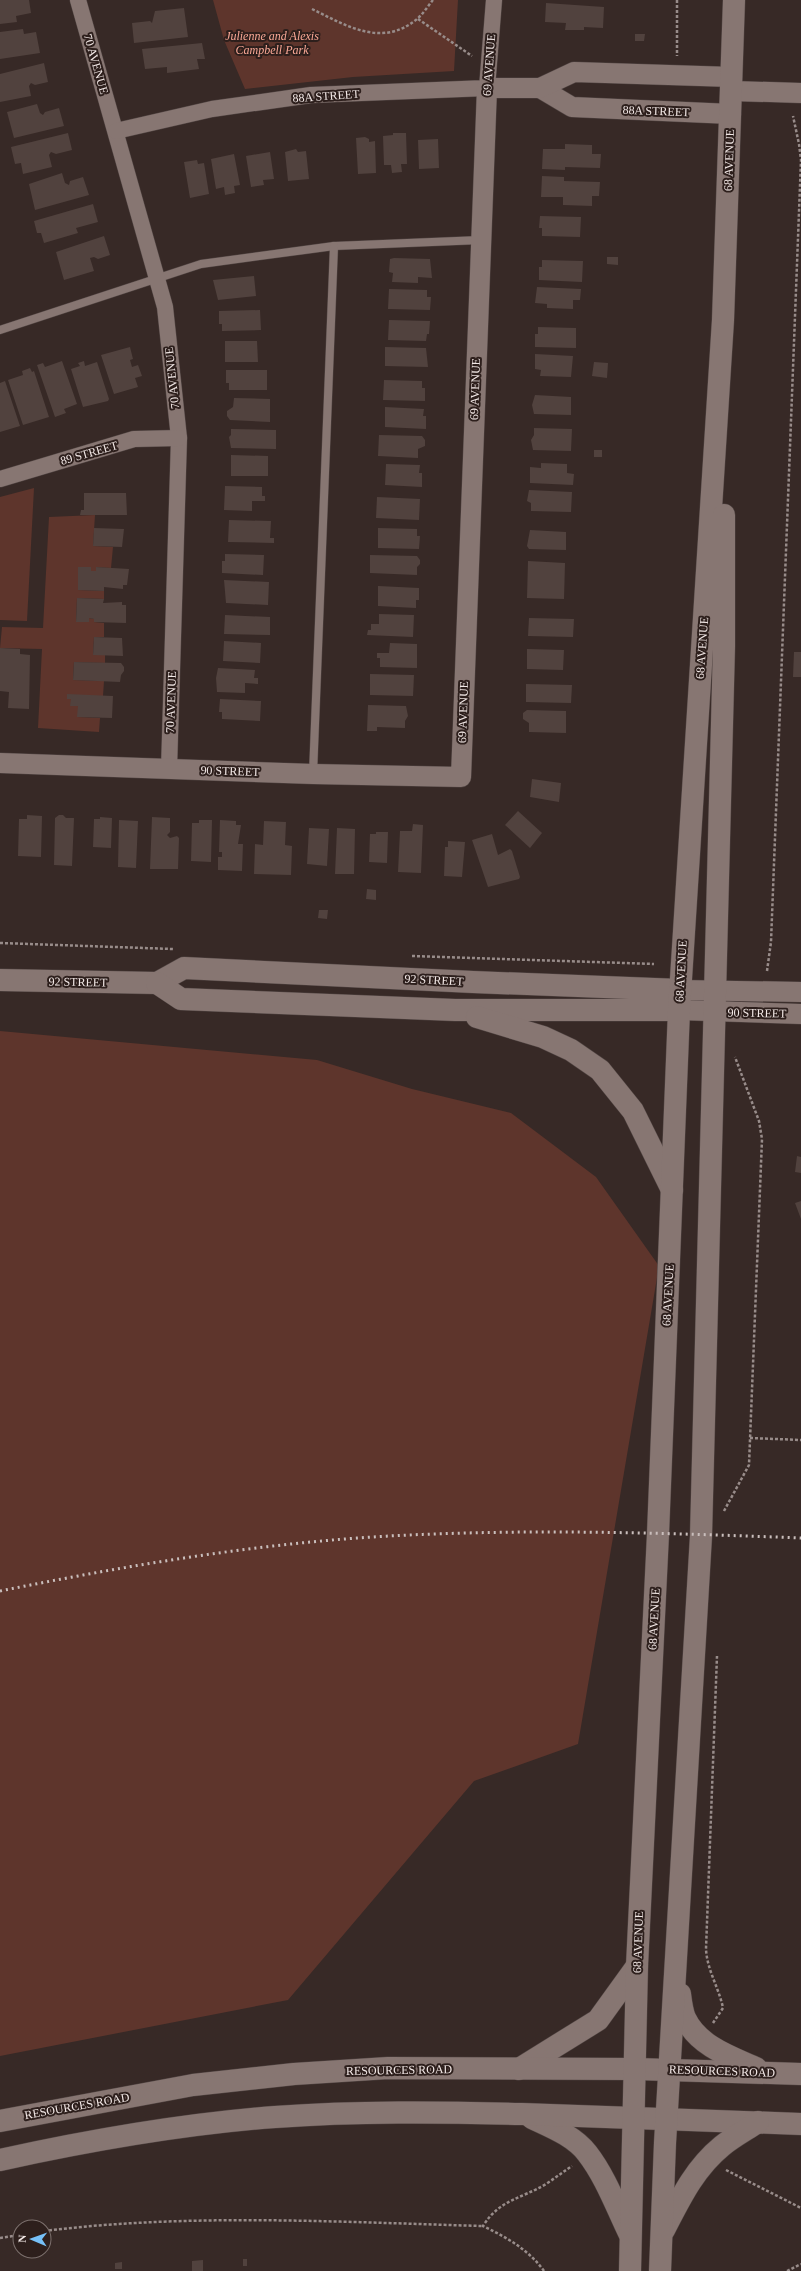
<svg xmlns="http://www.w3.org/2000/svg" width="801" height="2271" font-family="Georgia,serif">
	<rect width="100%" height="100%" fill="#372926"/>
	<g fill="#5e352c">
		<polygon points="213,0 458,0 454,71 353,77 245,89 224,40"/>
		<polygon points="34,488 27,621 0,620 0,497"/>
		<polygon points="95,515 93,546 113,547 111,568 96,567 96,571 91,571 91,567 78,567 78,590 104,591 104,599 77,598 76,621 89,622 89,618 94,619 94,622 104,623 104,637 94,637 93,655 105,655 105,663 74,662 73,680 104,681 103,696 67,699 71,699 71,706 78,706 78,717 100,718 99,732 38,728 42,649 0,648 2,627 43,628 49,517"/>
		<polygon points="0,1031 317,1060 412,1089 511,1113 596,1177 659,1266 578,1744 474,1781 288,2000 0,2056"/>
	</g>
	<g fill="#51423e">
		<polygon points="0,0 29,0 31,13 16,16 17,22 0,24"/>
		<polygon points="546,3 604,7 603,28 584,27 584,30 565,30 566,23 545,22"/>
		<polygon points="184,8 188,37 134,43 132,23 150,21 152,23 155,11"/>
		<polygon points="23,29 24,34 36,32 40,53 0,59 0,32"/>
		<polygon points="635,34 645,34 644,41 635,41"/>
		<polygon points="202,43 205,59 197,59 199,69 167,73 167,67 145,69 142,49"/>
		<polygon points="44,63 48,82 35,85 31,83 29,86 31,96 0,102 0,74"/>
		<polygon points="37,104 40,113 43,115 45,112 59,108 64,126 14,138 7,112"/>
		<polygon points="68,133 72,150 56,154 51,152 49,155 52,167 23,174 21,163 15,164 11,147"/>
		<polygon points="393,133 406,133 407,164 401,164 402,172 392,173 391,165 384,165 383,136 393,135"/>
		<polygon points="365,137 369,139 369,142 375,141 376,173 358,174 356,138"/>
		<polygon points="438,139 439,168 419,169 418,140"/>
		<polygon points="565,144 592,145 592,154 601,154 600,168 565,167 565,170 542,169 543,149 565,149"/>
		<polygon points="296,149 298,152 306,151 309,179 288,181 285,152"/>
		<polygon points="270,152 274,179 263,180 264,185 251,187 246,156"/>
		<polygon points="234,154 240,185 234,186 235,193 225,195 224,187 216,189 211,159"/>
		<polygon points="197,160 198,164 204,163 209,194 190,198 184,162"/>
		<polygon points="62,173 65,183 69,185 70,181 83,177 89,195 35,210 29,184"/>
		<polygon points="542,176 564,177 564,181 600,182 599,196 592,196 592,206 563,205 563,197 541,197"/>
		<polygon points="93,204 98,222 76,228 78,233 44,243 41,233 37,233 34,221"/>
		<polygon points="540,216 581,217 580,237 542,236 542,228 539,228"/>
		<polygon points="104,236 110,255 98,259 94,257 90,258 94,271 64,280 56,252"/>
		<polygon points="607,257 618,257 618,265 607,264"/>
		<polygon points="394,258 430,259 432,278 418,277 418,283 392,282 393,273 389,272 390,259"/>
		<polygon points="542,260 583,261 582,282 539,280 539,267 542,267"/>
		<polygon points="254,276 256,296 218,300 213,280"/>
		<polygon points="537,287 581,289 580,300 573,300 573,309 547,308 547,304 535,303"/>
		<polygon points="389,289 427,290 427,297 431,297 430,310 388,309"/>
		<polygon points="260,310 261,330 222,331 222,324 219,324 219,311"/>
		<polygon points="389,320 430,321 429,334 427,334 426,341 388,340"/>
		<polygon points="538,327 576,328 576,348 535,347 535,334 538,334"/>
		<polygon points="225,341 257,341 258,362 225,362"/>
		<polygon points="130,347 133,359 130,360 132,367 138,365 142,376 135,378 138,387 114,394 101,355"/>
		<polygon points="385,347 426,348 428,367 385,366"/>
		<polygon points="535,354 573,356 571,377 540,376 541,370 535,369"/>
		<polygon points="62,361 77,404 64,409 66,413 55,417 37,365 43,363 45,367"/>
		<polygon points="84,361 85,366 97,362 109,399 108,401 83,407 71,369 80,366 78,363"/>
		<polygon points="594,362 608,363 607,378 592,376"/>
		<polygon points="30,368 32,372 34,371 49,417 23,425 8,380 23,375 22,371"/>
		<polygon points="226,370 267,370 267,390 229,390 229,383 226,383"/>
		<polygon points="384,380 422,381 422,388 425,388 425,401 383,400"/>
		<polygon points="5,381 20,426 0,432 0,383"/>
		<polygon points="535,395 571,397 571,415 534,414 532,405"/>
		<polygon points="234,398 270,399 270,422 230,420 227,416 227,411 233,407"/>
		<polygon points="385,407 424,409 423,416 426,416 426,429 385,427"/>
		<polygon points="534,428 572,429 571,451 533,450 531,440 534,435"/>
		<polygon points="231,429 276,430 276,449 231,448 229,437 231,435"/>
		<polygon points="379,435 422,436 425,440 425,446 418,449 418,458 378,456"/>
		<rect x="594" y="450" width="8" height="7"/>
		<polygon points="231,455 268,456 268,476 231,476"/>
		<polygon points="541,463 567,464 567,473 574,474 573,485 530,483 530,467 541,468"/>
		<polygon points="386,464 420,465 419,473 422,473 422,487 385,485"/>
		<polygon points="225,486 262,487 262,496 265,496 265,501 252,501 252,511 224,510"/>
		<polygon points="529,490 572,492 571,512 531,511 531,503 527,501"/>
		<polygon points="84,493 126,493 127,515 80,515 81,510 84,510"/>
		<polygon points="377,497 420,499 419,520 376,518"/>
		<polygon points="229,520 271,521 270,538 274,538 274,543 228,542"/>
		<polygon points="94,528 124,529 122,547 93,546"/>
		<polygon points="378,528 417,529 417,536 420,536 419,549 378,548"/>
		<polygon points="530,530 566,532 566,550 529,549 527,546"/>
		<polygon points="225,554 264,555 263,575 222,573 222,561 225,561"/>
		<polygon points="370,555 417,556 420,560 420,564 417,567 417,575 370,573"/>
		<polygon points="528,561 565,563 564,599 527,598"/>
		<polygon points="78,567 91,567 91,571 96,571 96,567 129,569 127,585 123,585 123,589 104,587 104,591 78,590"/>
		<polygon points="224,580 269,582 268,605 226,603"/>
		<polygon points="378,586 419,588 419,600 416,600 416,608 378,606"/>
		<polygon points="77,598 104,599 103,603 122,602 122,605 126,605 126,623 94,622 94,619 89,618 89,622 76,622"/>
		<polygon points="379,614 414,615 413,637 367,635 368,630 371,630 371,624 379,624"/>
		<polygon points="225,615 270,617 270,635 224,634"/>
		<polygon points="529,618 574,619 573,637 528,636"/>
		<polygon points="94,637 122,638 123,656 93,655"/>
		<polygon points="224,641 261,643 260,663 223,661"/>
		<polygon points="390,643 417,644 417,668 380,667 380,658 377,658 377,653 389,653"/>
		<polygon points="0,648 20,649 20,654 30,655 29,709 8,708 9,692 0,691"/>
		<polygon points="527,649 564,650 563,670 527,669"/>
		<polygon points="794,652 801,652 801,677 793,677"/>
		<polygon points="74,662 121,663 124,667 124,671 121,675 120,682 73,680"/>
		<polygon points="218,668 255,670 254,678 258,678 258,684 245,683 245,693 217,692 216,678"/>
		<polygon points="370,674 414,675 413,696 370,695"/>
		<polygon points="526,684 572,685 571,703 526,702"/>
		<polygon points="67,694 113,696 112,718 77,717 78,706 70,706 71,699 67,699"/>
		<polygon points="220,699 261,701 260,721 222,719 222,712 219,712"/>
		<polygon points="368,705 406,706 408,716 405,721 405,728 377,727 377,731 367,731"/>
		<polygon points="527,710 566,711 566,733 529,732 529,723 523,719 523,713"/>
		<polygon points="532,779 561,783 559,802 530,797"/>
		<polygon points="518,811 542,833 530,848 505,825"/>
		<polygon points="27,815 42,816 41,857 18,856 19,819 27,819"/>
		<polygon points="59,815 63,815 66,818 74,818 72,866 54,865 55,818"/>
		<polygon points="100,817 112,818 111,848 93,847 94,819 100,819"/>
		<polygon points="152,817 170,818 170,832 167,835 170,838 177,836 179,838 178,869 150,869"/>
		<polygon points="119,820 138,821 136,868 118,867"/>
		<polygon points="199,820 212,820 211,862 191,861 192,823 199,823"/>
		<polygon points="220,820 236,821 236,825 241,825 238,844 243,844 242,871 218,870 218,857 222,857 222,852 219,852"/>
		<polygon points="264,821 286,822 285,845 292,846 291,875 254,874 255,844 263,845"/>
		<polygon points="413,824 423,825 421,873 398,872 400,831 412,831"/>
		<polygon points="309,828 329,829 327,866 307,864"/>
		<polygon points="337,828 355,829 354,874 335,874"/>
		<polygon points="376,832 388,832 387,863 369,862 370,834 376,834"/>
		<polygon points="492,834 498,855 510,849 512,851 520,877 519,879 488,887 472,840"/>
		<polygon points="448,841 465,842 462,877 444,876 445,847 448,847"/>
		<polygon points="367,889 376,890 376,900 366,899"/>
		<polygon points="319,910 328,910 327,919 318,918"/>
		<polygon points="797,1156 801,1157 801,1173 795,1172"/>
		<polygon points="801,1201 801,1219 795,1203"/>
		<rect x="243" y="2259" width="4" height="7"/>
		<polygon points="203,2260 203,2271 192,2271 192,2261"/>
		<polygon points="122,2262 122,2269 115,2269 115,2263"/>
	</g>
	<g fill="none" stroke-linecap="round" stroke-linejoin="round">
		<defs>
			<g id="service">
				<polyline points="0,330 201,264 334,246 481,240"/>
				<polyline points="313,774 334,246"/>
			</g>
			<g id="minor">
				<polyline points="78,0 165,307 179,438 169,769"/>
				<polyline points="116,131 212,109 311,95 487,88 494,0"/>
				<polyline points="0,479 134,439 179,438"/>
			</g>
			<g id="tertiary">
				<polyline points="540,88 572,107 731,114"/>
				<polyline points="732,91 801,93"/>
				<polyline points="0,763 313,774 461,777 487,88 540,88 574,72 732,77"/>
				<polyline points="680,990 801,992"/>
				<polyline points="679,1010 801,1014"/>
			</g>
			<g id="secondary">
				<polyline points="0,980 157,983 184,968 473,982 680,990"/>
				<polyline points="157,983 181,999 455,1010 679,1010"/>
				<polyline points="477,1017 543,1037 571,1050 600,1070 633,1111 672,1190"/>
				<path d="M680 1994C681 2002 682 2011 685 2018 698 2046 731 2057 756 2068"/>
				<polyline points="519,2069 598,2020 637,1966"/>
				<path d="M532 2118C551 2127 574 2136 587 2153 605 2176 616 2206 629 2233"/>
				<polyline points="0,2121 193,2085 294,2074 388,2068 636,2069 801,2074"/>
				<path d="M0 2160C91 2140 183 2124 275 2117 358 2111 440 2112 522 2114 615 2117 708 2121 801 2124"/>
				<path d="M664 2230C680 2199 694 2169 722 2146 733 2137 746 2130 758 2122"/>
				<polyline points="630,2271 637,1966 658,1534 679,1010 723,320 734,0"/>
				<polyline points="660,2271 665,2143 701,1536 724,646 724,515"/>
			</g>
		</defs>
		<use href="#service" stroke="#514543" stroke-width="9"/>
		<use href="#minor" stroke="#514543" stroke-width="17"/>
		<use href="#tertiary" stroke="#514543" stroke-width="21"/>
		<use href="#secondary" stroke="#514543" stroke-width="23"/>
		<g stroke="#988c8a" stroke-width="2.5" stroke-dasharray="3 2" stroke-linecap="butt">
			<polyline points="677,0 677,56"/>
			<path d="M312 9C347 26 382 48 417 19 423 14 428 6 433 0"/>
			<polyline points="418,19 472,56"/>
			<polyline points="0,943 173,949"/>
			<polyline points="412,956 654,964"/>
			<polyline points="767,971 771,942 801,160 799,144 793,116"/>
			<polyline points="750,1438 801,1440"/>
			<polyline points="724,1511 749,1465 762,1139 759,1121 735,1057"/>
			<path d="M713 2023 723 2008C719 1988 707 1970 706 1949L717 1656"/>
			<polyline points="726,2170 801,2208"/>
			<path d="M44 2231C190 2213 337 2222 483 2226"/>
			<polyline points="0,2238 20,2235"/>
			<path d="M544 2271C529 2250 506 2237 483 2226 500 2199 521 2199 546 2184 555 2178 563 2172 572 2166"/>
			<polyline points="787,2271 801,2264"/>
		</g>
		<use href="#service" stroke="#877672" stroke-width="8"/>
		<use href="#minor" stroke="#877672" stroke-width="16"/>
		<use href="#tertiary" stroke="#877672" stroke-width="20"/>
		<use href="#secondary" stroke="#877672" stroke-width="22"/>
		<path stroke="#cabfbd" stroke-width="3" stroke-dasharray="2 4" stroke-linecap="butt" d="M0 1591C135 1564 271 1541 409 1535 539 1529 670 1533 801 1538"/>
	</g>
	<g text-anchor="middle" stroke-width="4" stroke-linejoin="round" paint-order="stroke">
		<g font-size="12" font-style="italic" fill="#faa896" stroke="#2d1f1c">
			<text x="272" y="40">Julienne and Alexis<tspan x="272" dy="14">Campbell Park</tspan></text>
		</g>
		<g font-size="12" fill="#f3e9e7" stroke="#2d1f1c">
			<text transform="translate(96 64) rotate(74)" y="4">70 AVENUE</text>
			<text transform="translate(489 65) rotate(-86)" y="4">69 AVENUE</text>
			<text transform="translate(326 96) rotate(-4)" y="4">88A STREET</text>
			<text transform="translate(656 111) rotate(2)" y="4">88A STREET</text>
			<text transform="translate(729 160) rotate(-88)" y="4">68 AVENUE</text>
			<text transform="translate(172 378) rotate(-96)" y="4">70 AVENUE</text>
			<text transform="translate(475 389) rotate(-88)" y="4">69 AVENUE</text>
			<text transform="translate(89 453) rotate(-16)" y="4">89 STREET</text>
			<text transform="translate(702 648) rotate(-86)" y="4">68 AVENUE</text>
			<text transform="translate(171 702) rotate(-88)" y="4">70 AVENUE</text>
			<text transform="translate(463 712) rotate(-88)" y="4">69 AVENUE</text>
			<text transform="translate(230 771) rotate(2)" y="4">90 STREET</text>
			<text transform="translate(681 971) rotate(-87)" y="4">68 AVENUE</text>
			<text transform="translate(434 980) rotate(3)" y="4">92 STREET</text>
			<text transform="translate(78 982) rotate(1)" y="4">92 STREET</text>
			<text transform="translate(757 1013) rotate(1)" y="4">90 STREET</text>
			<text transform="translate(668 1295) rotate(-87)" y="4">68 AVENUE</text>
			<text transform="translate(654 1619) rotate(-87)" y="4">68 AVENUE</text>
			<text transform="translate(638 1942) rotate(-88)" y="4">68 AVENUE</text>
			<text transform="translate(399 2070) rotate(-1)" y="4">RESOURCES ROAD</text>
			<text transform="translate(722 2071) rotate(2)" y="4">RESOURCES ROAD</text>
			<text transform="translate(77 2106) rotate(-10)" y="4">RESOURCES ROAD</text>
		</g>
	</g>
	<g transform="translate(32 2239) rotate(272)"><circle r="19" fill="#2d1f1c" stroke="#7c706d"/>
	<path d="M0-3L7 15L0 10L-7 15Z" fill="#76c0f7"/>
	<text y="-6" font-size="11" font-weight="bold" text-anchor="middle" fill="#f3e9e7">N</text>
	</g>
</svg>
